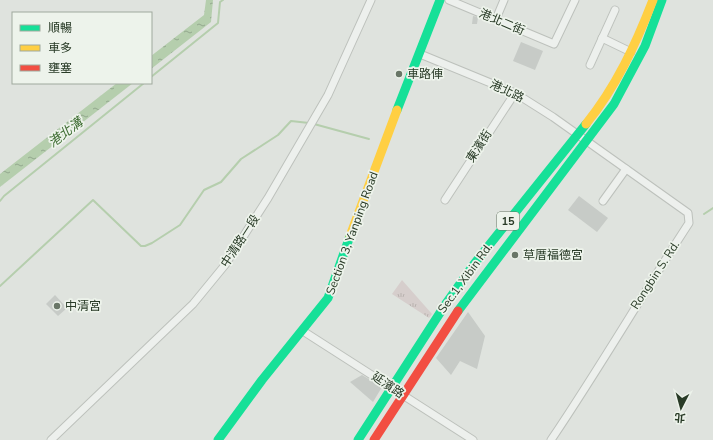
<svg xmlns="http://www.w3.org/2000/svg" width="713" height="440" font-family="'Nunito Sans','Noto Sans TC',sans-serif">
	<defs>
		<pattern id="park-tufts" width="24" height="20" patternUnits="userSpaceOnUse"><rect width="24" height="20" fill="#d6cecc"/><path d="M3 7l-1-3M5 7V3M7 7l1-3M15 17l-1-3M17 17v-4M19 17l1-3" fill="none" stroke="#b8b2af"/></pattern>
		<pattern id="water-ripples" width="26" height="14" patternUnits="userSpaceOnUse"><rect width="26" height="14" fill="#b5cead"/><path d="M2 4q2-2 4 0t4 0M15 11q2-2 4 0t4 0" fill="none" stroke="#93a88d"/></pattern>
	</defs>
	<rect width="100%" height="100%" fill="#dfe3de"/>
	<polygon fill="url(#park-tufts)" points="402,280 432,314 429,318 392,294"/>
	<g fill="url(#water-ripples)">
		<polygon points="206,0 213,0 211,22 151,69 151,56 204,15"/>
		<polygon points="117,83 133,83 0,187 0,174"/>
	</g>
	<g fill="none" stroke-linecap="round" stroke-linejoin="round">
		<g stroke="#b5cead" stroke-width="2">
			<polyline points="151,77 218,23 220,2 223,0"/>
			<polyline points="314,124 369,139"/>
			<polyline points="0,201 4,196 144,83"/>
			<polyline points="704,214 713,208"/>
			<polyline points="0,286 93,200 141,246 145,246 152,243 180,225 204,190 221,182 241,159 278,135 291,121 309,123"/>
		</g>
	</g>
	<g fill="#c7cbc7">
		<polygon points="473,16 478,17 477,24 472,24"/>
		<polygon points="521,42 543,51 535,70 513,61"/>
		<polygon points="579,196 608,218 597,232 568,210"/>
		<polygon points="55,295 67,308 58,316 46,304"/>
		<polygon points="468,312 485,336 477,369 460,361 451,375 436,358"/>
		<polygon points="362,375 382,387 373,402 350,382"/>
	</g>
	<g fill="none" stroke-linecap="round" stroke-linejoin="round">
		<defs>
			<g id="street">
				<polyline points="449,0 554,44 575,0"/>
				<polyline points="496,19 504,0"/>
				<polyline points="602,38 631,52"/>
				<path d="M420 54 515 93 553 117 688 213 689 223C642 295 599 369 551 440"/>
				<polyline points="590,65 615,10"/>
				<polyline points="445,200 515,93"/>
				<polyline points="603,201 626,169"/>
				<polyline points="303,331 473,440"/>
				<polyline points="51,440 193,304 225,265 268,198 328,95 371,0"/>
			</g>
		</defs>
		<use href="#street" stroke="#bdc1bc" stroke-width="9"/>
		<use href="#street" stroke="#edf0ed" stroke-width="7"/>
		<g stroke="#16e098" stroke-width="9">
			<polyline points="397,110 440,0"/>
			<polyline points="458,311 614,104 645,46 662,0"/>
			<polyline points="218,440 262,380 328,298 350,236"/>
			<polyline points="358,440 447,302 474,264 586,124"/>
		</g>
		<g stroke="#ffcf43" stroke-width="9">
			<path d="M586 124C616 87 636 44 653 0"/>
			<polyline points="350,236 397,110"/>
		</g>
		<polyline stroke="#f24e42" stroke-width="9" points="374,440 458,311"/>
	</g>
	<g fill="#697667" stroke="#edf3eb" stroke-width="1.5">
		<circle cx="399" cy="74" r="4"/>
		<circle cx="515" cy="255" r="4"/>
		<circle cx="57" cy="306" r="4"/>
	</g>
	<g text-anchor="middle" stroke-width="3.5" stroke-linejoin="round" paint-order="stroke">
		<rect fill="#edf3eb" stroke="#647262" stroke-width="1" x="497" y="212" width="22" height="18" rx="3"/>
		<g font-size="11" font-weight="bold" fill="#293b27">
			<text x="508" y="225">15</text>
		</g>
		<g font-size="12" fill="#293b27" stroke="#edf3eb">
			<text transform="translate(502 22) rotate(23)" y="4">港北二街</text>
			<text transform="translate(507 91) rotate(25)" y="4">港北路</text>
			<text transform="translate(479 146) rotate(-57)" y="4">東濱街</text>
			<text transform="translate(352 233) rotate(-70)" y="4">Section 3, Yanping Road</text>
			<text transform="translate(240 241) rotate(-57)" y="4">中清路一段</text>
			<text transform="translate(655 275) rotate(-57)" y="4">Rongbin S. Rd.</text>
			<text transform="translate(465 278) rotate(-54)" y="4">Sec.1, Xibin Rd.</text>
			<text transform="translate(388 385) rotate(34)" y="4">延濱路</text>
		</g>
		<g font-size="12" fill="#293b27" stroke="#edf3eb" text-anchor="start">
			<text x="407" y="78">車路俥</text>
			<text x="523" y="259">草厝福德宮</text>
			<text x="65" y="310">中清宮</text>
		</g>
		<g font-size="13" font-style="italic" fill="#3f6d33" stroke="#edf3eb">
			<text transform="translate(65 132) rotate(-37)" y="5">港北溝</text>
		</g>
	</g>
	<rect x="12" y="12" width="140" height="72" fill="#edf3eb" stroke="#9fa99d"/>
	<rect x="20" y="25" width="20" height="6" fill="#16e098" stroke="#9fa99d"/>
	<text x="48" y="32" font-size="12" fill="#293b27">順暢</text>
	<rect x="20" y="45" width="20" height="6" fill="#ffcf43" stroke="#9fa99d"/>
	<text x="48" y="52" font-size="12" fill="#293b27">車多</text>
	<rect x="20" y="65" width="20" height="6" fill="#f24e42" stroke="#9fa99d"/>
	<text x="48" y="72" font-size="12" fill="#293b27">壅塞</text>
	<g transform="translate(681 408) rotate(186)" stroke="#edf3eb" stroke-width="3" paint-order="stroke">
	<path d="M0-3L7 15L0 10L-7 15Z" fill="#293b27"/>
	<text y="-6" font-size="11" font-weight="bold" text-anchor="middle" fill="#293b27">北</text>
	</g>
</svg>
